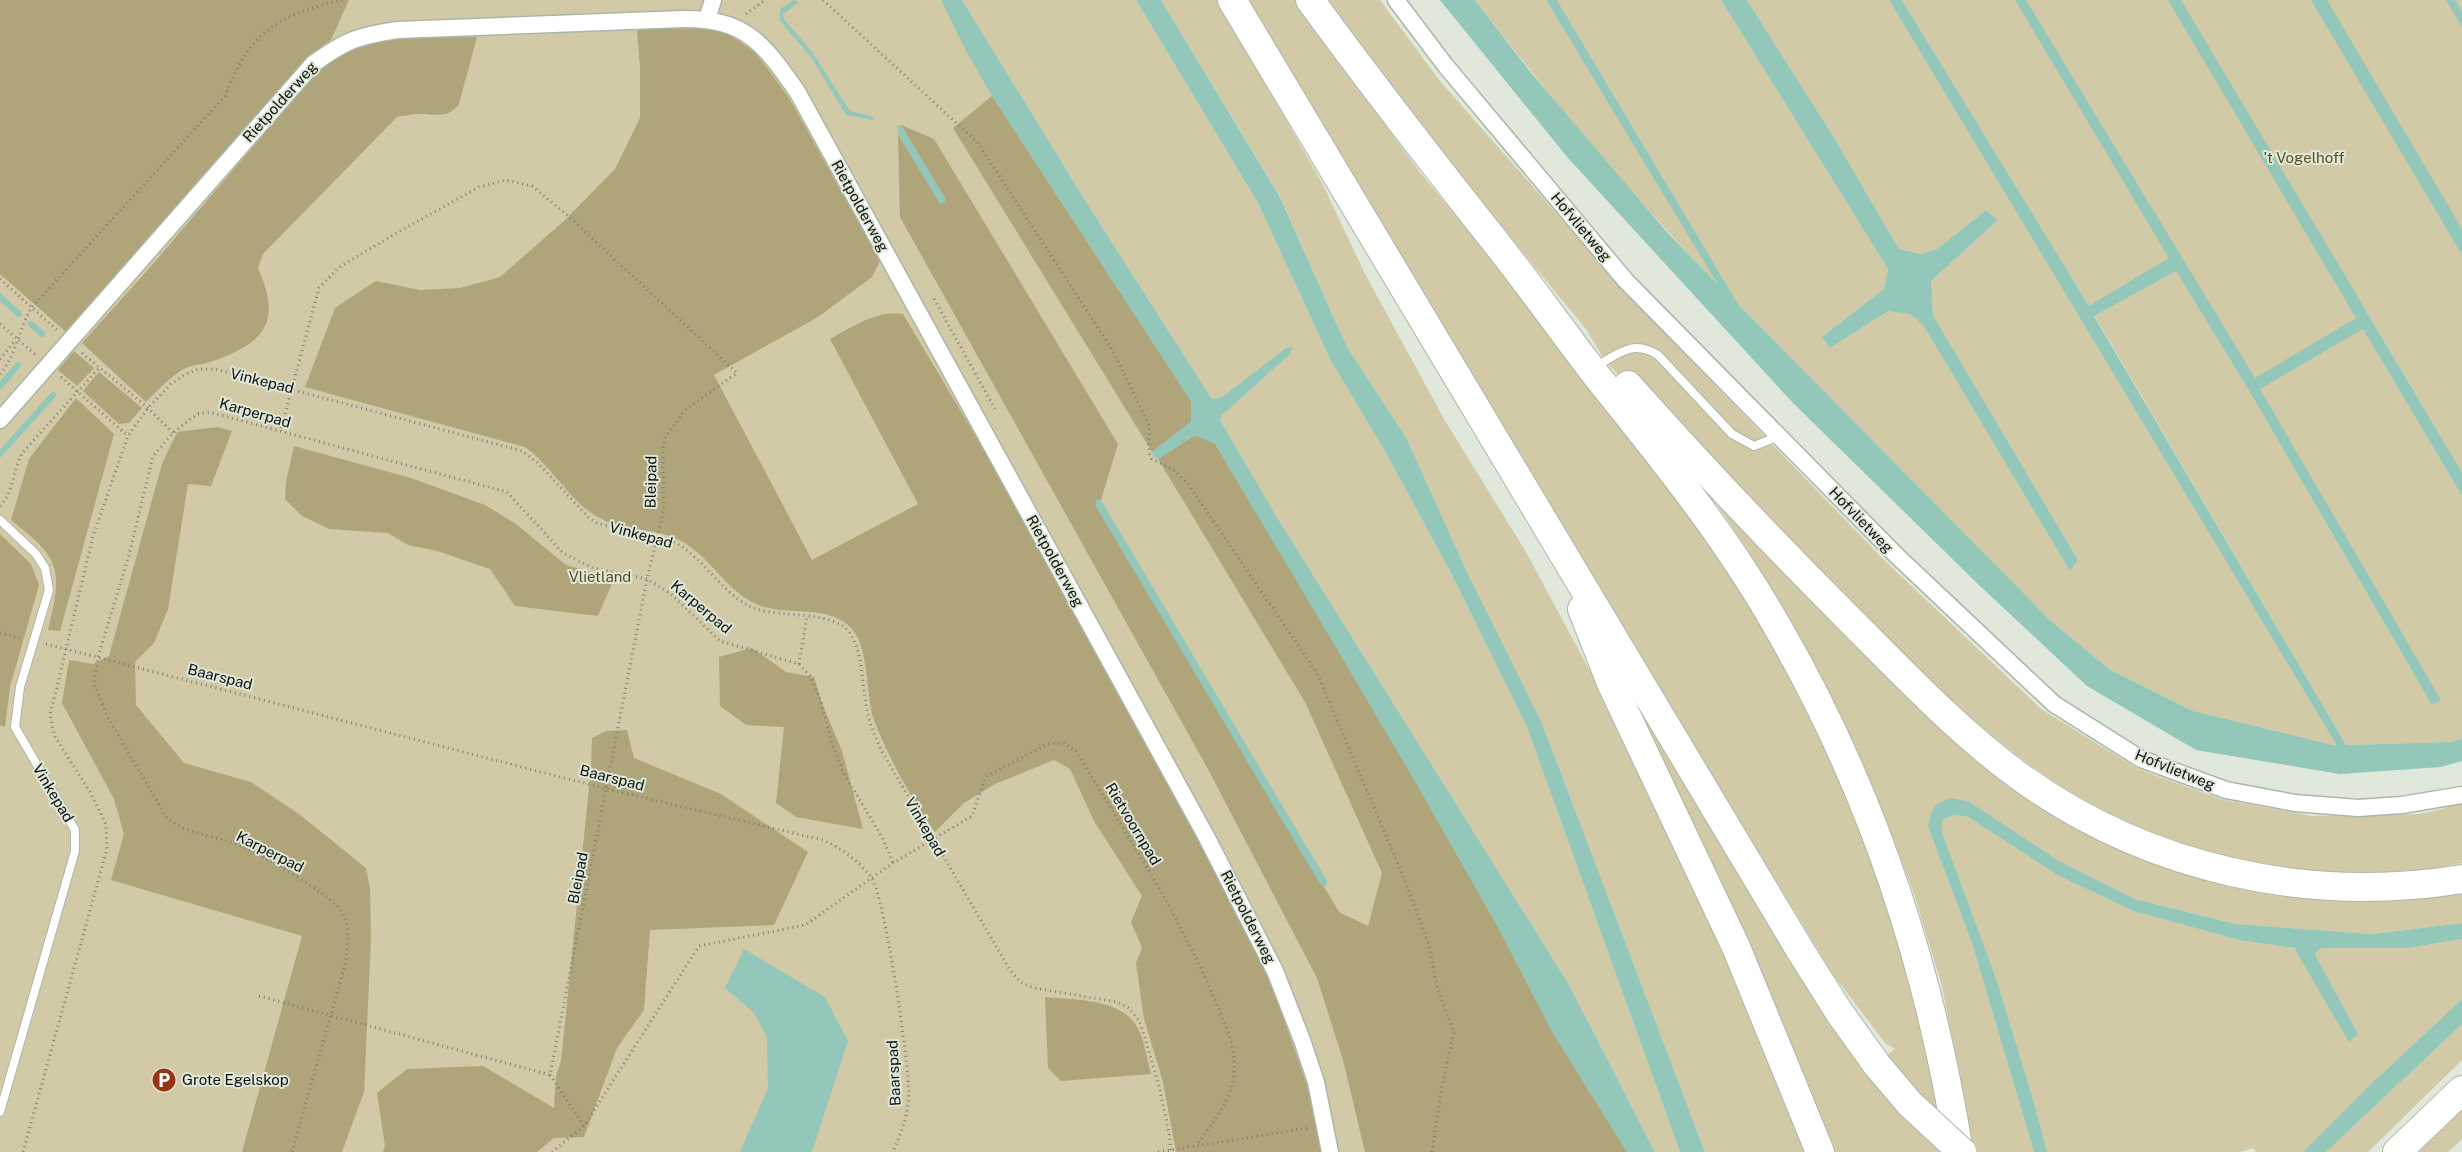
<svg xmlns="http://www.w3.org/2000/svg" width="2462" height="1152" font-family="'Public Sans',sans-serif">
	<rect width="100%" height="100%" fill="#dfe8da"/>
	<g fill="#d2caa6" fill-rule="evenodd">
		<polygon points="0,0 951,0 1648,1152 0,1152"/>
		<polygon points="962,0 1136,0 1258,203 1330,359 1386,453 1451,573 1527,727 1680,1152 1655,1152 1568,983 1275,514 1220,420 1222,415 1286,348 1222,397 1212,399 1088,205"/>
		<polygon points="1161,0 1217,0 1322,183 1364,272 1444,419 1526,552 1634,753 1716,923 1806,1152 1705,1152 1542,723 1466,570 1407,439 1347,347 1279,194"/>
		<polygon points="1246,0 1294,0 1421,174 1644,441 1780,649 1846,781 1892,901 1951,1152 1830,1152 1666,783 1627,682 1865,1073 1895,1049 1885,1043 1832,973 1516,451"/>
		<path d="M1329 0H1380L1439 80 1633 300 1884 560 2041 709 2138 769 2220 799 2312 816 2420 814 2462 804V863C2389 879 2301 874 2228 858 2181 847 2134 826 2092 804 2036 775 1988 732 1941 692 1822 589 1715 472 1605 361L1586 329 1402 106Z"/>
		<path d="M1475 0H1546L1719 285C1631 196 1552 99 1475 0Z"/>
		<polygon points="1557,0 1721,0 1888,269 1884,289 1822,337 1830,348 1888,311 1910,314 1923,325 2070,571 2078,560 1933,315 1931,281 1998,220 1986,210 1937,249 1920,254 1899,249 1833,136 1747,0 1889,0 2337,746 2193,711 2109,669 2051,621 1738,304"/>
		<path d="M1902 0H2462V472L2367 312 2363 329 2462 496V738L2452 742 2346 745 2089 306ZM2179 254 2422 688 2251 394 2176 271Z"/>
		<polygon points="1694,471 1962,739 2177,865 2462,888 2462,923 2373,934 2236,924 2135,899 2059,861 1970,802 1928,827 1972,943 2034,1152 1974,1152 1942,986 1913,891 1873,787 1815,664 1748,550"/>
		<polygon points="1954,815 1968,817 2059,876 2133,911 2239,940 2294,948 2349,1041 2358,1034 2315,954 2321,948 2408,948 2462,939 2462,999 2370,1085 2303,1152 2256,1152 2253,1148 2241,1152 2047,1152 2033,1099 1997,981 1942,832 1942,820"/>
		<polygon points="2462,1024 2462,1060 2368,1152 2326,1152"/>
		<polygon points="2462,1111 2462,1139 2448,1152 2419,1152"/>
	</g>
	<g fill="#afa47a">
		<polygon points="0,0 349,0 331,40 307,57 66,332 0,274"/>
		<path d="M705 28 729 34 756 53 789 98 880 261 872 277 818 317 714 375 812 560 918 504 830 339C854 326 875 311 903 314L978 440 1198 839 1268 974 1307 1085 1322 1152H1176L1163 1082 1144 1019 1136 963 1142 948 1131 922 1142 896 1094 821 1070 769 1054 760 995 784 964 803 935 832C912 800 888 757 874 720 865 694 870 650 852 629 829 603 785 617 756 604 725 590 710 556 681 541 655 527 623 532 598 517 571 503 552 466 525 447L305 387 335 308 376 281 420 290 460 288 500 277 564 221 615 169 640 118V67L637 29Z"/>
		<path d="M477 37 459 104C447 120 435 113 418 114 411 114 404 116 397 117L263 254 258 268C283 324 263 344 210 362 201 365 193 364 184 369 170 377 158 390 146 402L82 343 146 272 299 93C312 79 326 63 343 54 382 33 434 38 477 37Z"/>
		<polygon points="992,96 1191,401 1191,422 1152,452 953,128"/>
		<polygon points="901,125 934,139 1118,444 1101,500 1097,500 1096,505 1339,912 1368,926 1382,873 1305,702 1158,459 1195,435 1215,444 1262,521 1411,774 1498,927 1553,1033 1627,1152 1365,1152 1343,1060 1317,978 1209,771 900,217 898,134 940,203 945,198"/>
		<polygon points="74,351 94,368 77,386 58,370"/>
		<polygon points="99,372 142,408 129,423 119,424 83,391"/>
		<path d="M76 398 114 434 60 631 48 630C63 570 61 559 11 520L29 459Z"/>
		<polygon points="217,427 232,431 211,486 188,484 168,609 154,643 135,662 136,705 184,763 251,782 299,814 366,868 370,889 371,938 364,1092 342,1152 242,1152 302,936 111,880 124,834 114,799 62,703 69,660 93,664 109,656 162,464 177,432"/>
		<polygon points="294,446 411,478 485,505 516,524 566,565 614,579 598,616 515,606 490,569 437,551 408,545 388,533 329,529 302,516 285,499 286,482"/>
		<polygon points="0,534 31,564 39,585 10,687 5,727 0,725"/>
		<polygon points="752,648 786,672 814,677 822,703 842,751 863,829 796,817 776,803 784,727 746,725 720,706 719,657"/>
		<polygon points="627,730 634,758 721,794 808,852 774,925 650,930 644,1010 617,1048 584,1137 554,1138 537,1152 383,1152 385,1146 377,1093 407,1069 483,1066 554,1108 556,1076 561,1061 591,768 592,738 606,731"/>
		<path d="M1045 997C1074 1000 1118 998 1136 1025 1144 1037 1147 1059 1151 1074L1061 1081 1048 1068Z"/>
	</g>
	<g fill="#92c7b9">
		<polygon points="794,0 799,2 783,14 784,19 812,52 850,111 871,116 874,119 872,120 846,115 811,57 780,21 780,9"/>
		<polygon points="941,0 962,0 1088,205 1212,399 1222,397 1286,348 1293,347 1289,355 1222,415 1220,420 1275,514 1568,983 1655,1152 1627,1152 1553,1033 1498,927 1411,774 1215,444 1195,435 1158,459 1154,457 1152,452 1191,422 1191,401 992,96 966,51"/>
		<polygon points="1136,0 1161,0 1279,195 1347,347 1407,439 1466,570 1542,723 1705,1152 1680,1152 1527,727 1451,573 1386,453 1330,359 1258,203"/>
		<polygon points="1440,0 1475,0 1528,69 1666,231 1717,283 1546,0 1557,0 1738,304 2051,621 2109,669 2193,711 2337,746 1889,0 1902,0 2089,306 2169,258 2015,0 2026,0 2255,378 2356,318 2168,0 2181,0 2462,472 2462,496 2363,329 2260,389 2441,700 2432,705 2251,394 2176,271 2094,316 2346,745 2452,742 2462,738 2462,761 2441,767 2340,774 2196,750 2087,686 1980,586 1793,403 1568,158"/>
		<polygon points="1721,0 1747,0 1833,136 1899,249 1920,254 1937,249 1986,210 1998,220 1931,281 1933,315 2078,560 2070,571 1923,325 1910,314 1888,311 1830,348 1822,337 1884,289 1888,269"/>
		<polygon points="2311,0 2327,0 2462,229 2462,255"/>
		<polygon points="2446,0 2455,0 2462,11 2462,27"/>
		<polygon points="901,125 945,198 945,202 940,204 898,134 897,126"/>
		<polygon points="1097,500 1101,500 1327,881 1326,887 1320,884 1095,505"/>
		<path d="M1952 798 1970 802 2059 861 2135 899 2236 924 2373 934 2462 923V939L2408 948H2321L2315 954 2358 1034 2349 1042 2294 948 2239 940 2133 911 2059 876 1968 817 1954 815 1942 820V832L1997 981 2033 1099 2047 1152H2034L1972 943 1928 827C1932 808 1933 804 1952 798Z"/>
		<polygon points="744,949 825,997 848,1041 812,1152 740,1152 768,1088 767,1037 754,1013 725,988"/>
		<polygon points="2462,999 2462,1024 2326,1152 2303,1152 2370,1085"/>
	</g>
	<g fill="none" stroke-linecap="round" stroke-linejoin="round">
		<g stroke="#92c7b9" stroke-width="6">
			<polyline points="0,297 19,314"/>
			<polyline points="31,324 42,334"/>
			<polyline points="0,386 18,365"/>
			<polyline points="0,454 53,395"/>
		</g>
		<defs>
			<g id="lane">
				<path d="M1605 361C1625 349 1637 342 1658 355L1732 434 1754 446 1779 436"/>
				<polyline points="0,520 36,554 45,568 49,590 20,687 15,727 75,830 75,851 0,1112"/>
			</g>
			<g id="street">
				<polyline points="1396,0 1445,65 1626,281 1897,556 2054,704 2141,759 2226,790 2295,803 2358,808 2402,805 2462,795"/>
				<polyline points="707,19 713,0"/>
				<path d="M0 420 313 64C346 40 358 36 397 30L682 19C746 18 764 44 798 93L1206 836 1275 971 1302 1040 1316 1082 1330 1152"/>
			</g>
			<g id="highway">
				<polyline points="1232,0 1800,950 1839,1012 1877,1065"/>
				<path d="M1310 0C1367 78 1426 154 1486 230 1524 277 1559 327 1596 375 1661 456 1726 536 1777 626 1871 788 1930 968 1959 1152"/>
				<path d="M1628 385C1701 467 1776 546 1853 623 1905 675 1960 733 2019 776 2147 869 2307 904 2462 879"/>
				<polyline points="1582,609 1611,683 1736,947 1820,1152"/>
				<polyline points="2397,1152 2462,1090"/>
			</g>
		</defs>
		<use href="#lane" stroke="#acb6a8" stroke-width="10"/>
		<use href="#street" stroke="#acb6a8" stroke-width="19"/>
		<use href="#highway" stroke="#acb6a8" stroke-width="30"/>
		<g stroke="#797f76" stroke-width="3" stroke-dasharray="1 4" stroke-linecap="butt">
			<polyline points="823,0 978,143 1113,351 1149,425 1149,453 1152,459 1175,471 1188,484 1317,673 1401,871 1429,945 1437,987 1454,1032 1442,1086 1432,1152"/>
			<polyline points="746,14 765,0"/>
			<polyline points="0,279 57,330"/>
			<polyline points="934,299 995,409"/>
			<polyline points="0,324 36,355"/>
			<polyline points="82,353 148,408 173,433"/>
			<polyline points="0,359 14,342"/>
			<path d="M0 374C16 356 19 327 32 307L225 96C249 32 278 15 342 0"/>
			<polyline points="61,377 128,436"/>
			<path d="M0 506C14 492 13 468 23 452L99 368"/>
			<polyline points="0,633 20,638"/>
			<path d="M46 644 607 789 823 840C841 848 859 861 871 877 885 896 909 1064 909 1094 908 1115 901 1133 893 1152"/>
			<polyline points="799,664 807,616"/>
			<polyline points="259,996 550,1075 647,579 664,509 663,450 665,438 685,410 737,373 567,215 532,186 506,180 479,187 393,235 338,268 319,288 280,432"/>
			<polyline points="550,1075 584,1126"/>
			<path d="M23 1152 107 849 106 824 90 792 54 735 50 714 55 695 93 536 128 436 148 408 171 384 184 375 198 369H215L522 451 537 462 588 517 597 523C619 530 666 536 681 546 708 564 726 598 756 609 781 617 835 611 850 633 865 657 861 691 869 718 871 729 877 739 881 750L1010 970 1020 982 1034 988 1117 1002 1129 1008 1140 1022 1158 1082 1169 1132 1171 1152"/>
			<path d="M292 1152 346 961C347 945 351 926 342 912 330 893 263 856 241 846 214 834 192 837 167 818L107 716 94 683 98 657 129 555 153 456 173 433 188 421 198 414 209 412 507 492 563 553 593 568 647 579 671 594 720 641 799 664 810 676 821 701 831 740 842 770 883 839 893 863"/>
			<path d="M552 1152 584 1126 699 946 805 925 893 863 972 816 986 776 1048 744 1064 743 1076 751C1125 833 1180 914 1216 1003 1226 1026 1236 1046 1234 1072 1233 1099 1212 1123 1197 1145"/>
			<polyline points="1158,1152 1308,1128"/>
		</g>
		<use href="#lane" stroke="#fff" stroke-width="8"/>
		<use href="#street" stroke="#fff" stroke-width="16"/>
		<use href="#highway" stroke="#fff" stroke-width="28"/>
		<defs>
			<polyline id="highway-bridge" points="1877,1065 1910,1104 1962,1152"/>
		</defs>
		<use href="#highway-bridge" stroke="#acb6a8" stroke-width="30" stroke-linecap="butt"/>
		<use href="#highway-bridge" stroke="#fff" stroke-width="28"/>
	</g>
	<defs>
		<symbol id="parking-disc" viewBox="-11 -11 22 22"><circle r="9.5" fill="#9a3314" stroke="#dfe8da"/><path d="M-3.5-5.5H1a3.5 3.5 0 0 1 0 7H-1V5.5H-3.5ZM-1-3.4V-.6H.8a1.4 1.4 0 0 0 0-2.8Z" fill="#fff"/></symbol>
	</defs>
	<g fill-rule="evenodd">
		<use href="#parking-disc" x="150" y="1066" width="28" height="28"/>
	</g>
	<g text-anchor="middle" stroke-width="4" stroke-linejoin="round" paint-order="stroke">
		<g font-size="15" fill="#0e120d" stroke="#dfe8da">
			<text transform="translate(280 102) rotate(-48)" y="5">Rietpolderweg</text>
			<text transform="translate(860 206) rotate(61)" y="5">Rietpolderweg</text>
			<text transform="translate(1581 227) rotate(50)" y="5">Hofvlietweg</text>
			<text transform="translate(262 381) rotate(14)" y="5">Vinkepad</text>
			<text transform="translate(255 413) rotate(16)" y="5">Karperpad</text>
			<text transform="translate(651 482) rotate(-89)" y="5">Bleipad</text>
			<text transform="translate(1861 520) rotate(46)" y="5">Hofvlietweg</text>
			<text transform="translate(641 535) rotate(15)" y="5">Vinkepad</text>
			<text transform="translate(1055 561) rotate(61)" y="5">Rietpolderweg</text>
			<text transform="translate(701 607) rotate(40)" y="5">Karperpad</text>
			<text transform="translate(220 677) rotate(14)" y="5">Baarspad</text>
			<text transform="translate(2175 770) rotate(22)" y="5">Hofvlietweg</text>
			<text transform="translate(612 778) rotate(14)" y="5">Baarspad</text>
			<text transform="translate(53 793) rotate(59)" y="5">Vinkepad</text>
			<text transform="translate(1133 824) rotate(59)" y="5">Rietvoornpad</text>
			<text transform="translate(925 827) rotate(60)" y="5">Vinkepad</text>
			<text transform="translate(270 852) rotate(27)" y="5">Karperpad</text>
			<text transform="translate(578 878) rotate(-79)" y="5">Bleipad</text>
			<text transform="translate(1248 917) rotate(63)" y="5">Rietpolderweg</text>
			<text transform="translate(894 1073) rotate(-93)" y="5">Baarspad</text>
		</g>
		<g font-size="15" fill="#5a4e1a" stroke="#dfe8da">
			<text x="2304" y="163">'t Vogelhoff</text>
			<text x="600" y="582">Vlietland</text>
		</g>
		<g font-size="15" fill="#0e120d" stroke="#dfe8da" text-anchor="start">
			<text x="182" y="1085">Grote Egelskop</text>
		</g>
	</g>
</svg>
